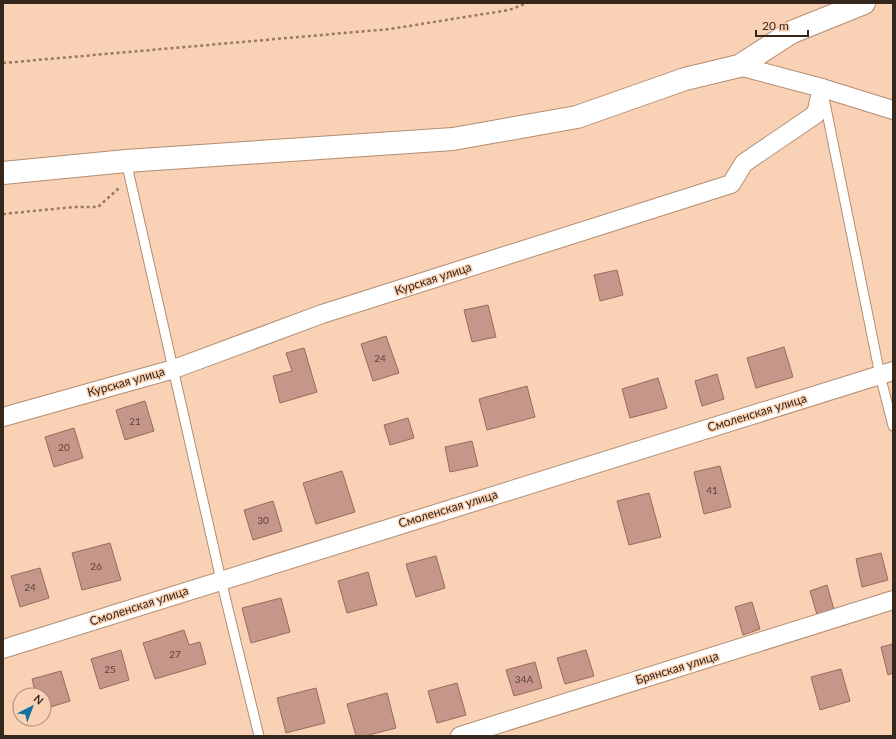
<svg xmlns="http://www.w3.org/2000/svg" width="896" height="739" font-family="Lato,sans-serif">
	<rect width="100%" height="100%" fill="#f9d1b4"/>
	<g fill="#c59689" stroke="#966b5e">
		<polygon points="617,270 623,295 600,301 594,275"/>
		<polygon points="488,305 496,337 472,342 464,310"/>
		<polygon points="386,336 399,373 373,381 361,344"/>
		<polygon points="784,347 793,377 756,388 747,358"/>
		<polygon points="304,348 317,392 280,403 273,376 292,371 286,353"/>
		<polygon points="717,374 724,399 702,406 695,381"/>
		<polygon points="658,378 667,408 630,418 622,389"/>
		<polygon points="527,386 535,417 487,430 479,399"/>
		<polygon points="145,401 154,431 125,440 116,410"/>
		<polygon points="408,418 414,438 390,445 384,425"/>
		<polygon points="74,428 83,458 54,467 45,437"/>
		<polygon points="472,441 478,466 450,472 445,447"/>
		<polygon points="720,466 731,507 704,514 694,472"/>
		<polygon points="342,471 355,512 316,524 303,483"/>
		<polygon points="649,493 661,537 629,545 617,501"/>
		<polygon points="273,501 282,531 253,540 244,510"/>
		<polygon points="110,543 121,580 82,590 72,553"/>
		<polygon points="881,553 888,580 862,587 856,559"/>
		<polygon points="436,556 445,588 416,597 406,564"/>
		<polygon points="40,568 49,598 20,607 11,576"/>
		<polygon points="368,572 377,605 347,613 338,581"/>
		<polygon points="827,585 835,613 818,618 810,591"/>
		<polygon points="281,598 290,632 251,643 242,608"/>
		<polygon points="752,602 760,629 743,635 735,607"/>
		<polygon points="184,630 189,645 200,642 206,664 155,679 143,643"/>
		<polygon points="893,644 893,673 888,675 881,647"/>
		<polygon points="121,650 129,680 100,689 91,659"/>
		<polygon points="586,650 594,676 565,684 557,658"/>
		<polygon points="535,662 542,688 514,696 506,670"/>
		<polygon points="841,669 850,701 820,710 811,677"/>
		<polygon points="61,671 70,701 44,709 44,695 36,695 32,679"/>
		<polygon points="457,683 466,715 437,723 428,691"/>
		<polygon points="316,688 325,723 286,733 277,698"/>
		<polygon points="387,693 396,728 365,736 356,736 347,704"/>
	</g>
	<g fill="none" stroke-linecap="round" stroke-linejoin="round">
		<defs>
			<g id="service">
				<polyline points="824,98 880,375 893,426"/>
				<polyline points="126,161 221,580 259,736"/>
			</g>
			<g id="minor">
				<polyline points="739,66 822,88 893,110"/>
				<polyline points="3,417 174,369 322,314 731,184 744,163 816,114 822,88"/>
				<polyline points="3,649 893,371"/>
				<polyline points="460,736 893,600"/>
			</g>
			<polyline id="tertiary" points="3,173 126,161 453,139 577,117 685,79 739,66 792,32 864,3"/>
		</defs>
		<use href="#service" stroke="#b38d72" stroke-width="11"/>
		<use href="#minor" stroke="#b38d72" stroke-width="20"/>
		<use href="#tertiary" stroke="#b38d72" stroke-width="24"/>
		<g stroke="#967a67" stroke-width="2.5" stroke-dasharray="3 3" stroke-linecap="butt">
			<polyline points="3,63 390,29 509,10 527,3"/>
			<polyline points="3,214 73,207 98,207 119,188"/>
		</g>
		<use href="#service" stroke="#fff" stroke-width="9"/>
		<use href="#minor" stroke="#fff" stroke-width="18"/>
		<use href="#tertiary" stroke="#fff" stroke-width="22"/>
	</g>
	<g text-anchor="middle" stroke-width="3" stroke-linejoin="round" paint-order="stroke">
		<g font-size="10" fill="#5a4337">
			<text x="380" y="362">24</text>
			<text x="135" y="425">21</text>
			<text x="64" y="451">20</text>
			<text x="712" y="494">41</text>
			<text x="263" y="524">30</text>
			<text x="96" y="570">26</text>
			<text x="30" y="591">24</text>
			<text x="175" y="658">27</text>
			<text x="110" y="673">25</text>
			<text x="524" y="683">34А</text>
		</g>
		<g font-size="12" fill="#36271c" stroke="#f9d1b4">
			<text transform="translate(433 279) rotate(-18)" y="4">Курская улица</text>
			<text transform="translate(126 382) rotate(-16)" y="4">Курская улица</text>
			<text transform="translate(757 413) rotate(-17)" y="4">Смоленская улица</text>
			<text transform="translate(448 509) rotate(-17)" y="4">Смоленская улица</text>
			<text transform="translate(139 606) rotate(-18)" y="4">Смоленская улица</text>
			<text transform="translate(677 668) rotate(-17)" y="4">Брянская улица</text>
		</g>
	</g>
	<rect width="896" height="739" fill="none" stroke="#36271c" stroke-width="8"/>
	<g transform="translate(32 707) rotate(42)"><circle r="19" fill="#f9d1b4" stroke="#ab8d77"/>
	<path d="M0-3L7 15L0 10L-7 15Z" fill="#1572a0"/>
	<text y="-6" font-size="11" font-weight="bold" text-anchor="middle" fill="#36271c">N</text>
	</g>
	<path d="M756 30v6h52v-6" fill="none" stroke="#36271c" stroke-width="2"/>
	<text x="762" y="30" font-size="12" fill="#36271c" stroke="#f9d1b4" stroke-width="3" paint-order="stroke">20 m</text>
</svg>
